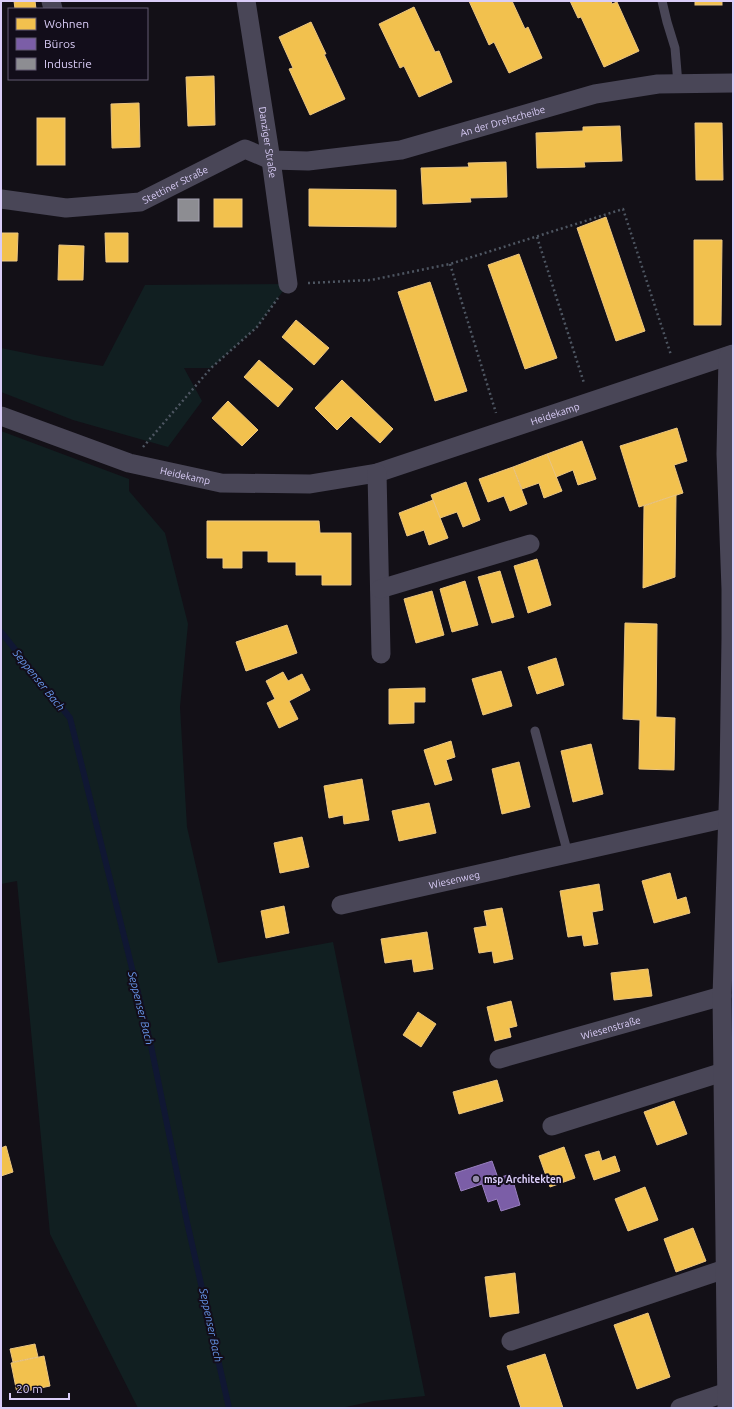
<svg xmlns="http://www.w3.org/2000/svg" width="734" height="1409" font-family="Ubuntu,sans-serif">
	<rect width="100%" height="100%" fill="#131017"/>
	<g fill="#111f21">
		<polygon points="288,284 257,327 211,368 184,368 202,401 168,447 73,420 1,392 1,348 40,356 103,366 145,285"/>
		<polygon points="1,431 129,479 129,491 165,533 188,624 180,707 187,827 218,963 333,942 425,1396 374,1401 341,1408 138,1408 50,1234 17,881 1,884"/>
	</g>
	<g fill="#f2c14e" stroke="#ebc581">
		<polygon points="14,1 35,1 36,9 15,9"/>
		<polygon points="469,1 512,1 525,29 528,27 542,58 509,73 494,42 489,45"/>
		<polygon points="570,1 611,1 612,4 617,2 639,51 604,67 581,17 578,18"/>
		<rect x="695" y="1" width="27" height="4"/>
		<polygon points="414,7 435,52 439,51 452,82 419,97 404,66 400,68 379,24"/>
		<polygon points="311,22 326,54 324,54 345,99 310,115 289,69 293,68 279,37"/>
		<polygon points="214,76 215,125 188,126 186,77"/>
		<polygon points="139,103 140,147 112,148 111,104"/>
		<rect x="37" y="118" width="28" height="47"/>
		<polygon points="695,123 722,123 723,180 696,180"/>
		<polygon points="620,126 622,161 584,162 585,167 537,168 536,133 583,131 583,127"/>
		<polygon points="506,162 507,197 470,198 471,202 423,204 421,168 469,167 468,163"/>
		<polygon points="309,189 396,190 396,227 309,226"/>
		<rect x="214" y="199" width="28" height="28"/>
		<polygon points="606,217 645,331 616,341 577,228"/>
		<polygon points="1,233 18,233 17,261 1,261"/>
		<polygon points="105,233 128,233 128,262 106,262"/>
		<polygon points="694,240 722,240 721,325 694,325"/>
		<polygon points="59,245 84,246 83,280 58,280"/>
		<polygon points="519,254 557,358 525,369 488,265"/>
		<polygon points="430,282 467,391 435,401 398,292"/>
		<polygon points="296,320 329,348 314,365 282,337"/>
		<polygon points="259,360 293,389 278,407 244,377"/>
		<polygon points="342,380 393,429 380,443 351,416 337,430 315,408"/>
		<polygon points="228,401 258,430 242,446 212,418"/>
		<polygon points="677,428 687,461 674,465 683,493 639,507 620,446"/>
		<polygon points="582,441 596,479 578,485 573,470 556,477 547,454"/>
		<polygon points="547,454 562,491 544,498 539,483 522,489 513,467"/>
		<polygon points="513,467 527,504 510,511 504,496 488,502 479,479"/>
		<polygon points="466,482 480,520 463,527 457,512 440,518 431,495"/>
		<polygon points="676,495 675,577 643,588 644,506"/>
		<polygon points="433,500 448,538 429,545 424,530 407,536 399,513"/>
		<polygon points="207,521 319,521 320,533 351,533 351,585 322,585 322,575 296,575 296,562 268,562 268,551 242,551 242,568 223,568 223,558 207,558"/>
		<polygon points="537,559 551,605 528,613 514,566"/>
		<polygon points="500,571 514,617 492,623 478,577"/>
		<polygon points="465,581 478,625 452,632 440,589"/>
		<polygon points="432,591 444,635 416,643 404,599"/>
		<polygon points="625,623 657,624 656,717 675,718 674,770 639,769 640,720 623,719"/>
		<polygon points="287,625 297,653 246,671 236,642"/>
		<polygon points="556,658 564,685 537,694 528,667"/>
		<polygon points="501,671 512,706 483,715 472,679"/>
		<polygon points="283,672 288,681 302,674 310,690 289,701 298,719 279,728 267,703 275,699 266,681"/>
		<polygon points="425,688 425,702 414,702 414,723 389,724 389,689"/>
		<polygon points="451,741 455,757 446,760 452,780 435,785 424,750"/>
		<polygon points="591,744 603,794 573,802 561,751"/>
		<polygon points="519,762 530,807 502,814 492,769"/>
		<polygon points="362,779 369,820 344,824 343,815 329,818 324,786"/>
		<polygon points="429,803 436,833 399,841 392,811"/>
		<polygon points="302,837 309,867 280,873 274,843"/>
		<polygon points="670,873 677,900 686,897 690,913 654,923 642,881"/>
		<polygon points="599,884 603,910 592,912 598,944 584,946 582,935 568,937 560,891"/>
		<polygon points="284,906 289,933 266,938 261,911"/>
		<polygon points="502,908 513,959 494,963 492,951 479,953 474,928 487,926 484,911"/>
		<polygon points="427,932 433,969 414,972 412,959 385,963 381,939"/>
		<polygon points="648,969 652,996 614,1000 611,973"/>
		<polygon points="511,1001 517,1026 509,1028 511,1037 495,1041 487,1007"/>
		<polygon points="418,1012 436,1024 421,1047 403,1035"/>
		<polygon points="497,1080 503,1101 459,1114 453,1092"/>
		<polygon points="674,1101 687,1134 657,1145 644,1112"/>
		<polygon points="6,1146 13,1172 1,1176 1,1148"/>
		<polygon points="564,1147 575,1178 550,1187 539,1156"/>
		<polygon points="599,1151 602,1161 615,1156 620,1171 594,1180 585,1155"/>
		<polygon points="645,1187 658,1220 628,1231 615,1199"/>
		<polygon points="693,1228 706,1261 676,1272 664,1239"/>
		<polygon points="515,1273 519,1313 490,1317 485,1277"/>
		<polygon points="648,1313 670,1377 637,1389 614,1325"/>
		<polygon points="35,1344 38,1357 13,1362 10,1349"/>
		<polygon points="545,1354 563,1408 521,1408 507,1366"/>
		<polygon points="44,1356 50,1386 17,1393 11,1363"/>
	</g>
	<polygon fill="#7b5ea7" stroke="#987fbf" points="492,1161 498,1178 511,1174 520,1205 501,1211 497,1199 488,1202 482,1184 461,1191 455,1173"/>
	<rect fill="#8d8d92" stroke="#a4a0b1" x="178" y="199" width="21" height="22"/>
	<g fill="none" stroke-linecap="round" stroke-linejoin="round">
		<polyline stroke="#101733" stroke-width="6" points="1,632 70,718 150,1041 187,1222 229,1408"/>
		<g stroke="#4e5662" stroke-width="2.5" stroke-dasharray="2 3" stroke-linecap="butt">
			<polyline points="537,237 584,383"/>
			<polyline points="450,264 496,413"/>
			<polyline points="308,283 371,280 450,264 623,209 671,355"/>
			<polyline points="143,447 211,368 257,327 278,298"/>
		</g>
		<g stroke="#494657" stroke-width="9">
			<polyline points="662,1 667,22 675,48 678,84"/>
			<polyline points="535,731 568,854"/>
		</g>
		<g stroke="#494657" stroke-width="19">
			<polyline points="51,1 53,9"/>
			<path id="s1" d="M246 1 271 160 288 284"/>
			<path id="s2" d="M1 199 66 208 140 202 245 149 271 160 308 161 401 150 595 94 658 84 733 83"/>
			<path id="s3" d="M1 416 129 463 221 483 310 484 377 473 733 354"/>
			<polyline points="377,473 381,654"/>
			<polyline points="380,589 530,544"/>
			<path id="s4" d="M341 905 727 818"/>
			<path id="s5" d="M499 1059 722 996"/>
			<polyline points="552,1126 723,1072"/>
			<polyline points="511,1341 725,1269"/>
			<polyline points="680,1408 733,1390"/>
			<polyline points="727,1408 722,996 729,780 731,638 731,589 726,454 728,356"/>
		</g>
	</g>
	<circle fill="#948ba9" stroke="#120d1a" stroke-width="1.5" cx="476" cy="1179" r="4"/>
	<g text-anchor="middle" stroke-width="4" stroke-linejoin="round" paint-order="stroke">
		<g font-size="10" fill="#dacdf8" stroke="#120d1a">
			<text dy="4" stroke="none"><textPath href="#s2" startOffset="522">An der Drehscheibe</textPath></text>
			<text dy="4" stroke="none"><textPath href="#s1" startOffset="143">Danziger Straße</textPath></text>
			<text dy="4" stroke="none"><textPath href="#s2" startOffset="179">Stettiner Straße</textPath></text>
			<text dy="4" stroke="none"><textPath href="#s3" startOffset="575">Heidekamp</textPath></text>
			<text dy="4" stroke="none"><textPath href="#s3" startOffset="194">Heidekamp</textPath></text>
			<text dy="4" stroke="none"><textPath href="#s4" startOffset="116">Wiesenweg</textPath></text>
			<text dy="4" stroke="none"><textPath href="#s5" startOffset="116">Wiesenstraße</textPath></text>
		</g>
		<g font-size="10" font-weight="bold" fill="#dacdf8" stroke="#120d1a" text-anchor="start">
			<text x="484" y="1183">msp Architekten</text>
		</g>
		<g font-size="11" font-style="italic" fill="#6897eb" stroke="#120d1a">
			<text transform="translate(39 680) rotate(51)" y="4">Seppenser Bach</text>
			<text transform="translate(141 1008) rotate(76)" y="4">Seppenser Bach</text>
			<text transform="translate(211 1325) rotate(78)" y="4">Seppenser Bach</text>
		</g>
	</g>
	<rect width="734" height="1409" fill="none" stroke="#dacdf8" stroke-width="4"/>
	<rect x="8" y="8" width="140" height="72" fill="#120d1a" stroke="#625a73"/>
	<rect x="16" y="18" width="20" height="12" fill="#f2c14e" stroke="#625a73"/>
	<text x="44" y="28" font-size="12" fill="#dacdf8">Wohnen</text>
	<rect x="16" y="38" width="20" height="12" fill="#7b5ea7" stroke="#625a73"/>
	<text x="44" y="48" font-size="12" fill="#dacdf8">Büros</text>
	<rect x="16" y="58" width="20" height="12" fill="#8d8d92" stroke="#625a73"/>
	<text x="44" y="68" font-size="12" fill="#dacdf8">Industrie</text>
	<path d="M10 1393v6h59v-6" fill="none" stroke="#dacdf8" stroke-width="2"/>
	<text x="16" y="1393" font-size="12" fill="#dacdf8" stroke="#120d1a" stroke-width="3" paint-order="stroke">20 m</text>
</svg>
